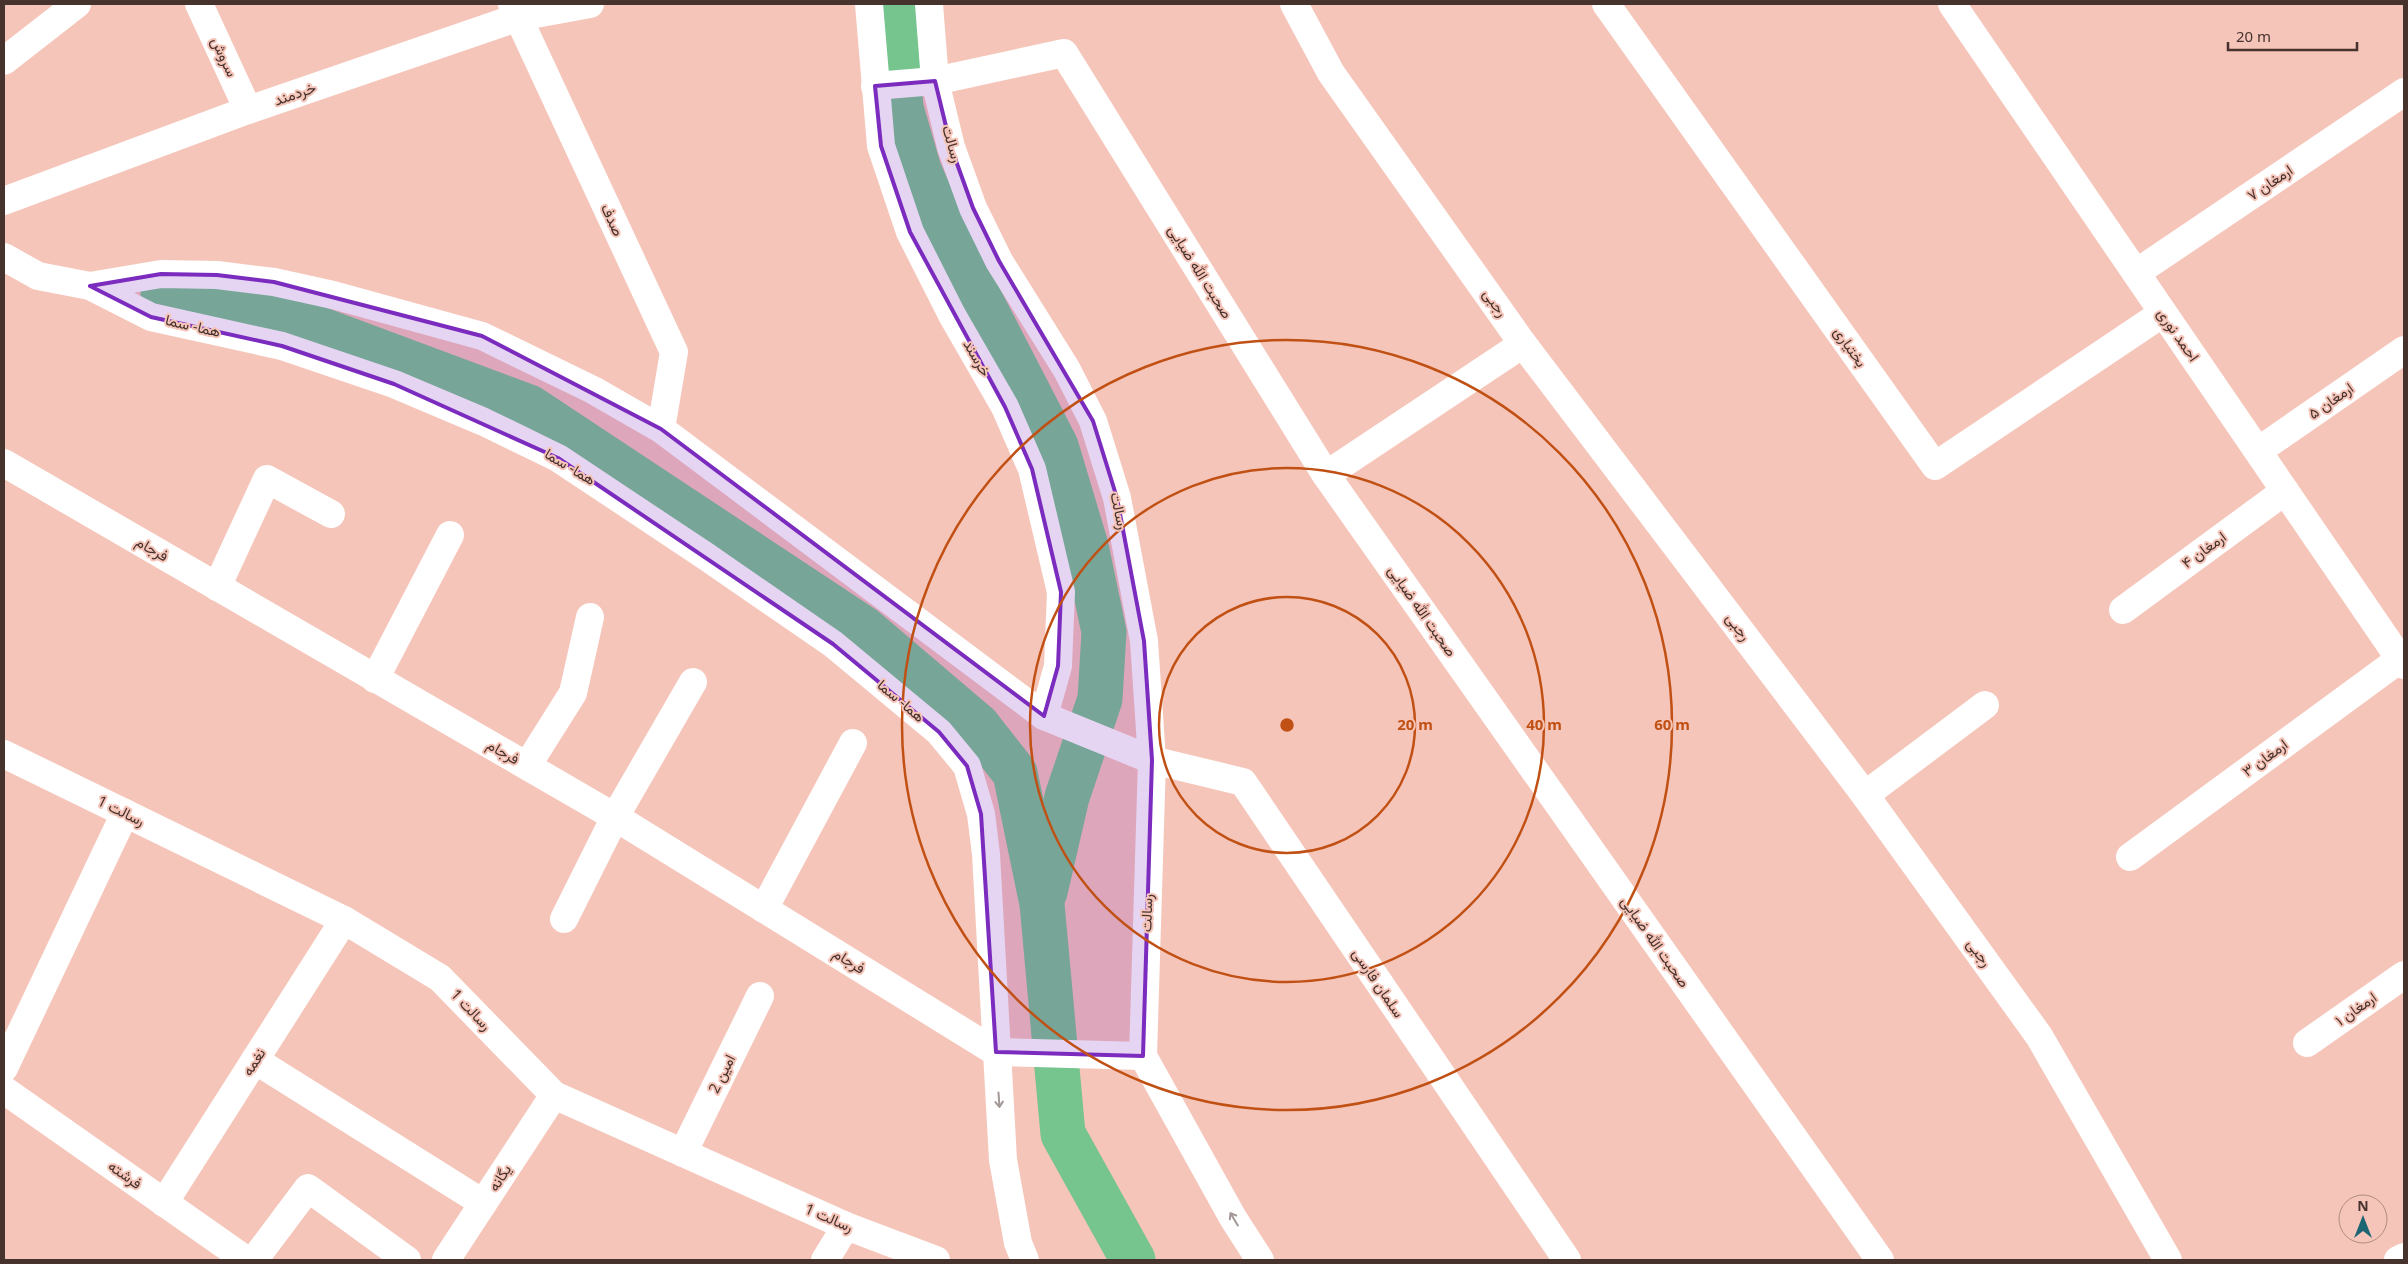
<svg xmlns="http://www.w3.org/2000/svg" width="2408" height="1264" font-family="'Noto Sans',Vazirmatn,sans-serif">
	<rect width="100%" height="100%" fill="#f6c5b9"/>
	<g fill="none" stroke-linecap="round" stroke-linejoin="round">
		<g stroke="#76c48e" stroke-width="45">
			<polyline points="893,4 901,108 919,170 950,241 1056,446 1086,546 1104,632 1100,699 1067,797 1045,892"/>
			<polyline points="163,293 282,315 529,407 863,628 978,726 1015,773 1042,904 1063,1134 1133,1260"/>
		</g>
		<g stroke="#fff" stroke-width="28">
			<polyline points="199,4 248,110"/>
			<polyline points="512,4 674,352 661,429"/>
			<polyline points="869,4 881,146 910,232 952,315 1005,407 1032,469 1061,592 1058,666 1044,716"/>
			<polyline points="929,4 935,81 951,147 973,208 999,261 1067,370 1093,421 1117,498 1144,641 1152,760 1143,1056 1233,1218 1260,1260"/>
			<polyline points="1294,4 1331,73 1523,344 1865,795 2039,1036 2168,1260"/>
			<polyline points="1606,4 1935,466 2163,313"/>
			<polyline points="1952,4 2404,665"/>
			<polyline points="4,61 77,4"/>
			<polyline points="875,86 935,81 1064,53 1326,475 1880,1260"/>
			<polyline points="4,201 248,110 519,17 590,4"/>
			<polyline points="4,257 38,276 90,286 151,317 282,346 394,384 484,422 558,458 704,555 833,644 939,732 967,766 981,814 986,854 1003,1160 1018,1243 1025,1260"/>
			<polyline points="2136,273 2404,92"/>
			<polyline points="90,286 161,274 217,275 274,282 333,295 482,336 593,390 661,429 1044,716 1152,760 1243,782 1567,1260"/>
			<polyline points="2258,451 2404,350"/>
			<polyline points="4,463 615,817 996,1052"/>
			<polyline points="1326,475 1523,344"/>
			<polyline points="217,587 267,479 331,514"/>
			<polyline points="2123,610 2285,491"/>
			<polyline points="375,679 450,535"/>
			<polyline points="4,754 344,920 440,978 554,1095 846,1226 936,1260"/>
			<polyline points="527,766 573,693 590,617"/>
			<polyline points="1865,795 1985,705"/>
			<polyline points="2130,857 2400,659"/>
			<polyline points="764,909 853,743"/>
			<polyline points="564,919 615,817 693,682"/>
			<polyline points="2307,1043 2404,975"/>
			<polyline points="996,1052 1143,1056"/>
			<polyline points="255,1060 483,1203"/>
			<polyline points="4,1068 125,813"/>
			<polyline points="4,1090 246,1260"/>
			<polyline points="683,1153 760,996"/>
			<polyline points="164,1203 344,920"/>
			<polyline points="254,1260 308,1188 407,1260"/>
			<polyline points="446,1260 554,1095"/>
			<polyline points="825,1260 846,1226"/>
			<polyline points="2398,1260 2404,1257"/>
		</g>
	</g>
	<defs><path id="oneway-shaft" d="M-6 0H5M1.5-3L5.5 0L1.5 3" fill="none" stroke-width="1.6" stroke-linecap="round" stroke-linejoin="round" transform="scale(1.25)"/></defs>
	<g stroke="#a29996">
		<use href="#oneway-shaft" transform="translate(999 1100) rotate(86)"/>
		<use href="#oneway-shaft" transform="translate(1234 1219) rotate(-121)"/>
	</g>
	<path fill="#7b2cbf" fill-opacity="0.2" stroke="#7b2cbf" stroke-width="4" stroke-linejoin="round" d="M935 81 951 147 973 208 999 261 1093 421 1117 498 1144 641 1152 760 1143 1056 996 1052 981 814 967 766 939 732 833 644 558 458 394 384 282 346 151 317 90 286 161 274 217 275 274 282 482 336 661 429 1044 716 1058 666 1061 592 1032 469 1005 407 910 232 881 146 875 86Z"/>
	<g fill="none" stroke="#c05014" stroke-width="2.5">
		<circle cx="1287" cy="725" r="128"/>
		<circle cx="1287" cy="725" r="257"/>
		<circle cx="1287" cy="725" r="385"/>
	</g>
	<g text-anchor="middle" stroke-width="4" stroke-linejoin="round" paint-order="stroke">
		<g font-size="15" fill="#46332e" stroke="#f6c5b9">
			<text transform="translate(224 57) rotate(65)" y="5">سروش</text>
			<text transform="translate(295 94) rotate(-19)" y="5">خردمند</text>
			<text transform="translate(952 144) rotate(74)" y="5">رسالت</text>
			<text transform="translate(2270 183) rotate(-34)" y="5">ارمغان ۷</text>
			<text transform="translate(612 220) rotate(65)" y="5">صدف</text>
			<text transform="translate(1200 272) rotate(58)" y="5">صحبت الله ضیایی</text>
			<text transform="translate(1495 303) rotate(55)" y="5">رجبی</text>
			<text transform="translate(193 326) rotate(13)" y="5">هما- سما</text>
			<text transform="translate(2178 335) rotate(55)" y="5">احمد نوری</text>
			<text transform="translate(1850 347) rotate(55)" y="5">بختیاری</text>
			<text transform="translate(977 358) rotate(60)" y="5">خرسند</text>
			<text transform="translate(2331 401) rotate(-35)" y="5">ارمغان ۵</text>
			<text transform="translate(570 467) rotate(31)" y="5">هما- سما</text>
			<text transform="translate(1119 511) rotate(78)" y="5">رسالت</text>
			<text transform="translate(152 549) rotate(30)" y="5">فرجام</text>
			<text transform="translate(2204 550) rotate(-36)" y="5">ارمغان ۴</text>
			<text transform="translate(1422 611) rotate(55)" y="5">صحبت الله ضیایی</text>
			<text transform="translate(1738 627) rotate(53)" y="5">رجبی</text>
			<text transform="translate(901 701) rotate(40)" y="5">هما- سما</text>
			<text transform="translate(503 752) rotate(30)" y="5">فرجام</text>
			<text transform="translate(2265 758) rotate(-36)" y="5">ارمغان ۳</text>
			<text transform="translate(121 811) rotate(26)" y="5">رسالت 1</text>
			<text transform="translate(1147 913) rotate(-88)" y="5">رسالت</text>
			<text transform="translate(1655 942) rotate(55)" y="5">صحبت الله ضیایی</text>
			<text transform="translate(1979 953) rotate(54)" y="5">رجبی</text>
			<text transform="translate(849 961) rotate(32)" y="5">فرجام</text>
			<text transform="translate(1378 983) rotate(56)" y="5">سلمان فارسی</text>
			<text transform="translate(2356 1009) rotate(-35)" y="5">ارمغان ۱</text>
			<text transform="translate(471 1010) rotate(46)" y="5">رسالت 1</text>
			<text transform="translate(254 1062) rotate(-58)" y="5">نغمه</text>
			<text transform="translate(722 1074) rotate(-64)" y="5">امین 2</text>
			<text transform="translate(125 1175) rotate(35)" y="5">فرشته</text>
			<text transform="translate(500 1178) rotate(-57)" y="5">یگانه</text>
			<text transform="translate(829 1218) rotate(23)" y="5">رسالت 1</text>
		</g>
	</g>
	<circle cx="1287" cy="725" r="8" fill="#c05014" stroke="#f6c5b9" stroke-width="2.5"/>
	<g font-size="15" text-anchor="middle" font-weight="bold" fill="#c05014" stroke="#f6c5b9" stroke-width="4" stroke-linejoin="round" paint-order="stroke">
		<text x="1415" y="730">20 m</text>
		<text x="1544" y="730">40 m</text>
		<text x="1672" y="730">60 m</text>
	</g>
	<rect width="2408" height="1264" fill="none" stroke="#46332e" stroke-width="10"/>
	<g transform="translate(2363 1219)"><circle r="24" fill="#f6c5b9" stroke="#b08b81"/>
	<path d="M0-4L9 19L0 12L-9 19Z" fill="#1c6573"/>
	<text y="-8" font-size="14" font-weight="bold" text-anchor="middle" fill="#46332e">N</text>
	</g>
	<path d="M2228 42v8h129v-8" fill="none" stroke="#46332e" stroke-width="2.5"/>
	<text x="2236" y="42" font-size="15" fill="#46332e" stroke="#f6c5b9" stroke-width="4" paint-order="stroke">20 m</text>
</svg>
